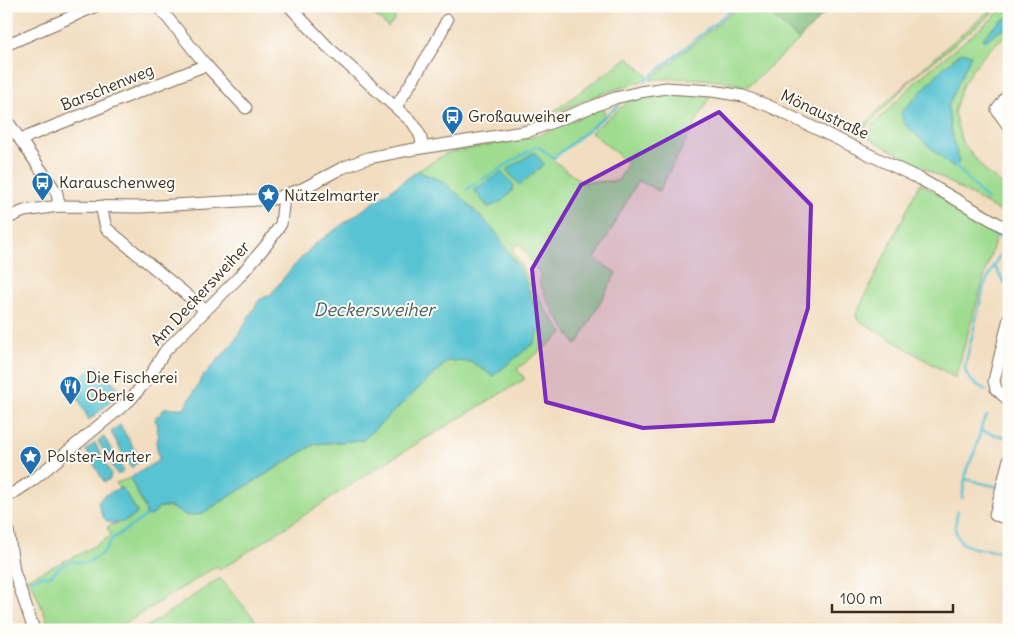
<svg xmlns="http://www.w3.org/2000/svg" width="1015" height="636" font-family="Delius,sans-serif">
	<rect width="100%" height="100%" fill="#fdfcf7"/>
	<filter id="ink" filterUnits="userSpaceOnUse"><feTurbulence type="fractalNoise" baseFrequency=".02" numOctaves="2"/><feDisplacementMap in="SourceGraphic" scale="10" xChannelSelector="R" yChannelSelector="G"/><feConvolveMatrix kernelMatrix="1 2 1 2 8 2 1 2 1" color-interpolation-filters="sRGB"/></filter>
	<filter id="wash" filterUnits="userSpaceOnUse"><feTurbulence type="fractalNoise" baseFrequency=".0096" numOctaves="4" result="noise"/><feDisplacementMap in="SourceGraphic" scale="20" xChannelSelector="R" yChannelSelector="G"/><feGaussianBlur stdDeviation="1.12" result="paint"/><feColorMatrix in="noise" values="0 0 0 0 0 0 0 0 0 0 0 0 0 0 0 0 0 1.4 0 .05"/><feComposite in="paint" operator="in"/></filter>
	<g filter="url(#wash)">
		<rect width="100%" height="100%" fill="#f2ddc0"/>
		<g fill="#9fdc90" stroke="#6d8357">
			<polygon points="365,6 395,6 393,10 395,19 388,27"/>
			<path d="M740 6H761L799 40 747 87C716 78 682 77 650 80Z"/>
			<path d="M995 6H1001L911 80 859 135 856 134C899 86 946 48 995 6Z"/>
			<polygon points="1007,6 1009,6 1009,34 1007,34 989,50 974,67 962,86 954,113 962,142 987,173 1009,189 1009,210 1006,215 910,160 866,137 875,123 916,81"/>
			<polygon points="628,57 648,76 642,81 596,96 554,113 553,112"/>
			<polygon points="669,93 710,96 659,191 638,180 595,259 616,273 578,343 576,345 551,307 540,284 540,274 519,243 512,250 545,309 563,333 517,369 525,379 383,464 220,570 217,566 124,624 113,630 51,630 33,586 26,579 80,554 111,536 107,527 133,517 137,514 136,510 123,489 119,488 116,483 130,478 146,510 146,515 158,507 170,507 188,516 201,514 315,444 363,440 448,361 472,362 493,376 522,273 494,230 460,196 442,181 422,173 419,170 447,153 537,136 604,107 604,116 552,159 581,182 618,181 628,163 591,132 629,101 637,97"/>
			<polygon points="920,183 998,230 955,378 857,319 856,314"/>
			<polygon points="220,578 262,628 259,630 142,630"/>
		</g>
		<polygon fill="#7fbc7a" stroke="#5d734c" points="761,6 831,6 799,40"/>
		<g fill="#58c3d2" stroke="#4a7678">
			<polygon points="1009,17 1009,28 999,31 985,41 983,38 999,22"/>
			<polygon points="962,52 971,55 948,106 951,131 959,162 952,167 904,124 901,113 942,69"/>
			<polygon points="534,152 544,164 520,185 506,170"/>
			<polygon points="419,170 422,173 442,181 460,196 494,230 522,273 542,325 534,343 493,376 472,362 448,361 363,440 315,444 201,514 188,516 170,507 159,507 153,515 146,516 146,510 130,478 159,460 156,442 159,435 156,430 158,425 155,420 157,415 160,416 164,408 184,408 204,375 234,342 259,300 271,294 290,270 315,244"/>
			<path d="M501 172 514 185C512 196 498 205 488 207L474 190Z"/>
			<polygon points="97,365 122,392 89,420 71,385"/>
			<polygon points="120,425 141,460 131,468 111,432"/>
			<polygon points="104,437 123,470 121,474 117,474 98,441"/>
			<polygon points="95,443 111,474 110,479 104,482 86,450"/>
			<path d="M119 488 123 489 136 510 137 514C131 519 115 527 107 521 102 518 100 509 98 503L102 497Z"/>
		</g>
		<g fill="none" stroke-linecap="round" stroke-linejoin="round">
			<g stroke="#58c3d2" stroke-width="2.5">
				<polyline points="645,81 736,6"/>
				<polyline points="955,165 987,200"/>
				<polyline points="467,189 537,146 554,158 619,105"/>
				<polyline points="982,227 1008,243"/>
				<path d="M993 266C1002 272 998 280 1009 287"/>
				<path d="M986 390C976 384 965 379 965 366L984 286 999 256"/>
				<polyline points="981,431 1009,438"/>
				<polyline points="965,479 998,487"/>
				<polyline points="962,498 967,468 974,454 983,422 987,416"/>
				<path d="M958 511C946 554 979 547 1009 553"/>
				<polyline points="31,580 41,576 50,576 60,567 72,561 86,563 90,561 105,551 112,539 146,516"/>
			</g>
		</g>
	</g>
	<g filter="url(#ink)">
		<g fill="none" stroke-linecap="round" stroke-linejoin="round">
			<defs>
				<g id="minor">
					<polyline points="158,6 206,65 246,108"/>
					<polyline points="289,6 328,47 413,123 420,135 423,147"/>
					<polyline points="6,45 96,6"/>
					<polyline points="1009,93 997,110 1009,127"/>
					<polyline points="396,107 435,44 447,20"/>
					<polyline points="6,119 57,193 59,206"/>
					<polyline points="21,141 29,136 206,65"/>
					<polyline points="101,206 106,228 205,310"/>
					<polyline points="6,219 24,211 59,206 140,207 273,199 302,189 342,168 368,158 409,150 529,131 615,98 640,92 666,88 712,91 743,96 769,106 922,180 1009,230"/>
					<polyline points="1009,318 994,381 996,389 1009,401"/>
					<polyline points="1009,459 995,515 1009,519"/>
					<polyline points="6,498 33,480 130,400 148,379 165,351 239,277 268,243 281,224 284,196"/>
					<polyline points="6,516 14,571 34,630"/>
				</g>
			</defs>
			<use href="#minor" stroke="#7b6957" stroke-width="13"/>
			<use href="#minor" stroke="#fff" stroke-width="11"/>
		</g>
	</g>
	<path fill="#7b2cbf" fill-opacity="0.2" stroke="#7b2cbf" stroke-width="4" stroke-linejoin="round" d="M719 112 811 205 808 308 773 421 643 428 546 402 532 269 581 185Z"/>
	<defs>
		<symbol id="bus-pin" viewBox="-11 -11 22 30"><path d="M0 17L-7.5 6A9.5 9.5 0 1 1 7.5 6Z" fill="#1f6fb2" stroke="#fdfcf7"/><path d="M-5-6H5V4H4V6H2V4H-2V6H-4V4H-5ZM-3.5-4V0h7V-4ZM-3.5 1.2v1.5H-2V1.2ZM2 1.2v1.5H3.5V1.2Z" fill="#fff"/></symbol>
		<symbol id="sight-pin" viewBox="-11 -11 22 30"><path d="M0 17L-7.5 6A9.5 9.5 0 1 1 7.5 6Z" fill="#1f6fb2" stroke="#fdfcf7"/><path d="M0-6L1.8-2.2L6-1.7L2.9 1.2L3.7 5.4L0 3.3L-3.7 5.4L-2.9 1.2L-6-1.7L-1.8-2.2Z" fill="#fff"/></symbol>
		<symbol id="restaurant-pin" viewBox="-11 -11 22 30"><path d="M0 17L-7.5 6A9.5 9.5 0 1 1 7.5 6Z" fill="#1f6fb2" stroke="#fdfcf7"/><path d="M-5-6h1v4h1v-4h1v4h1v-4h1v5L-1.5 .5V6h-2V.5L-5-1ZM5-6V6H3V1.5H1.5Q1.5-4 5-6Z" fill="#fff"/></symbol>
	</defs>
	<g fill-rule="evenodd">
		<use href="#bus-pin" x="440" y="104" width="25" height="34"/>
		<use href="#bus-pin" x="30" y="170" width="25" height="34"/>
		<use href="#sight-pin" x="256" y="182" width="25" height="34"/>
		<use href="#restaurant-pin" x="58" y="374" width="25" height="34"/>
		<use href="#sight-pin" x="18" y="444" width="25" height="34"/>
	</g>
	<g text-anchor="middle" stroke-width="4" stroke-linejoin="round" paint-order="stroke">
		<g font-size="16" fill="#3b2a1e" stroke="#fdfcf7">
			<text transform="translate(107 87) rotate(-22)" y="6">Barschenweg</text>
			<text transform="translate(825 114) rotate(25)" y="6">Mönaustraße</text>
			<text transform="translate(200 293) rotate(-47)" y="6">Am Deckersweiher</text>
		</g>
		<g font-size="16" fill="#3b2a1e" stroke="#fdfcf7" text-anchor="start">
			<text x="468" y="122">Großauweiher</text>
			<text x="59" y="188">Karauschenweg</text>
			<text x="284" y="201">Nützelmarter</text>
			<text x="86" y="383">Die Fischerei<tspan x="86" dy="18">Oberle</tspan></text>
			<text x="47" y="462">Polster-Marter</text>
		</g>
		<g font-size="18" font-style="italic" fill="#45605d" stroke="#fdfcf7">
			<text x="374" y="316">Deckersweiher</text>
		</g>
	</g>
	<rect width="1015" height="636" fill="none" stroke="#fdfcf7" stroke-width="25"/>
	<path d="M832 604v8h121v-8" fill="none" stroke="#3b2a1e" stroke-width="2.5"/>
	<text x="840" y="604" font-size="15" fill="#3b2a1e" stroke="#fdfcf7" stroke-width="4" paint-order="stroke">100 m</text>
</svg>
